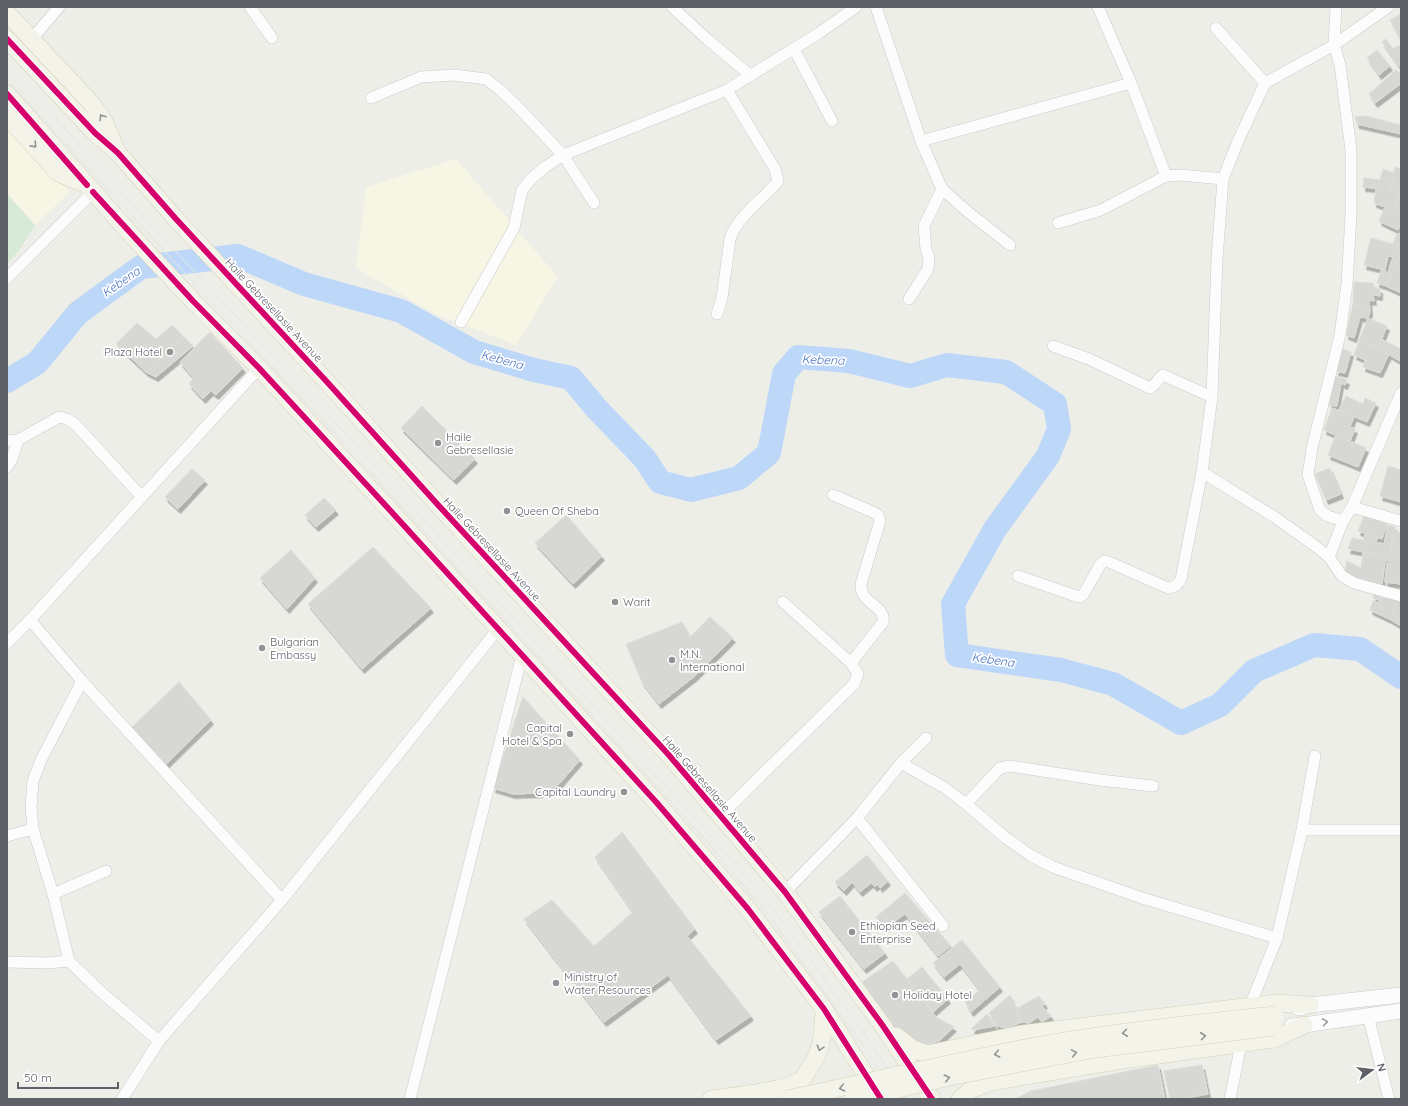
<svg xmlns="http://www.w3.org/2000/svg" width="1408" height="1106" font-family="Quicksand,sans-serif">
	<defs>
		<filter id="shadow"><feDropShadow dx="2.5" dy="4.5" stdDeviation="0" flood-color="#0004"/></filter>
	</defs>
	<rect width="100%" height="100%" fill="#eeeee9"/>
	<g fill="#f7f5e3">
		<polygon points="7,124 70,192 35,225 7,194"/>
		<polygon points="456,159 558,277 516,345 435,314 356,268 366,187"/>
	</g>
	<polygon fill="#d7ead7" points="7,194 35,225 20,249 7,264"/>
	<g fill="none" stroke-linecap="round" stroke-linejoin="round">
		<polyline stroke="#bdd7f8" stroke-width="24" points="7,381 37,363 78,313 141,267 238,256 304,284 401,311 474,352 534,370 571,378 597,409 645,459 660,482 691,490 739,478 769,453 784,374 798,357 849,361 910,376 947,365 1006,372 1055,404 1059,429 1048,456 995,529 953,604 957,655 1061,670 1113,684 1181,723 1220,705 1254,671 1314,645 1360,649 1401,677"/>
	</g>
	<g fill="#d7d7d4" stroke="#deddd8" filter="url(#shadow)">
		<polygon points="1401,14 1401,40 1390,20"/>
		<polygon points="1386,39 1393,49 1399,45 1401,48 1401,65 1399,66 1382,42"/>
		<polygon points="1377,50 1390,66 1379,75 1367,58"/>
		<polygon points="1396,70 1401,73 1401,86 1399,85 1375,103 1369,94"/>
		<polygon points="1365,116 1401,125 1401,134 1357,124 1355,117"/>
		<polygon points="1395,167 1401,169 1401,193 1390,190"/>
		<polygon points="1383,169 1394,173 1390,190 1363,187 1364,178 1380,180"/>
		<polygon points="1376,188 1390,190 1400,193 1393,210 1374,203"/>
		<polygon points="1400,193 1401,223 1398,230 1379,221 1385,207 1393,210"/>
		<polygon points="1401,233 1401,246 1393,244 1397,234"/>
		<polygon points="1371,238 1397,245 1394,257 1388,256 1385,270 1364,265"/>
		<polygon points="1397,245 1401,246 1401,254 1386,286 1377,283 1382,269 1388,273"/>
		<polygon points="1401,254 1401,274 1400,278 1401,278 1401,293 1386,286"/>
		<polygon points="1354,282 1373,283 1374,287 1380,289 1380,296 1373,295 1374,301 1369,300 1370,311 1353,304"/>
		<polygon points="1353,304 1370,311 1368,318 1360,317 1354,338 1346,335"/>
		<polygon points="1368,318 1387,326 1378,348 1359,341"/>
		<polygon points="137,323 156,339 172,325 184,337 146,372 116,344"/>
		<polygon points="210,332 243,368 216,395 211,391 203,399 189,384 194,378 180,362"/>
		<polygon points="184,337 193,346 156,377 146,372"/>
		<polygon points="1381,339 1401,349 1400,361 1378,348"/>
		<polygon points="1359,341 1378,348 1389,354 1380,373 1363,367 1365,360 1354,355"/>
		<polygon points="1343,349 1351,352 1345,373 1336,371"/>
		<polygon points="1335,376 1347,380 1345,385 1341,383 1337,406 1329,405"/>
		<polygon points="1346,396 1363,404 1365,398 1376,403 1367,422 1339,410"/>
		<polygon points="422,406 475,459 454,480 401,428"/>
		<polygon points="1332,408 1354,416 1350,427 1355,429 1350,441 1324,430"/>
		<polygon points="1336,435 1366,448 1358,467 1328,455"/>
		<polygon points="1388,466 1401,470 1401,502 1380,496"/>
		<polygon points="1330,468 1341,494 1326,500 1315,474"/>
		<polygon points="192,469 205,480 178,509 165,497"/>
		<polygon points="324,498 336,510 316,527 305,515"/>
		<polygon points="566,515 602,556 573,584 535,543"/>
		<polygon points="1364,516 1387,524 1382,539 1358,531"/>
		<polygon points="1388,525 1395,527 1389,557 1348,549 1352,538 1384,544"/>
		<polygon points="1395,532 1401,533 1401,556 1391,554"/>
		<polygon points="1366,533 1377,537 1376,543 1363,541"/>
		<polygon points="373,547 431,608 362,669 308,604"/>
		<polygon points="291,550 315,578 287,609 260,578"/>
		<polygon points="1363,552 1389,557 1387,561 1385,562 1382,584 1362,580 1345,572 1347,561 1361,568"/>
		<polygon points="1391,554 1401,556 1401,584 1385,582 1387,563 1389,562"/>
		<polygon points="1374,593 1380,594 1380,597 1397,599 1391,620 1370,610 1373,601 1379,603 1379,600 1373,598"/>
		<polygon points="1397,599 1401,601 1401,622 1399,625 1391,620"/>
		<polygon points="710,617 733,638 695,676 659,704 642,682 626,644 682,622 690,637"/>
		<polygon points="179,682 211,720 163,767 131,728"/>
		<polygon points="523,697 580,760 559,784 540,793 513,794 493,788"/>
		<polygon points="622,832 695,929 687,936 751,1016 716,1040 668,975 604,1022 524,919 552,900 594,946 633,912 595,857"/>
		<polygon points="867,855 888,881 880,888 878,884 875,887 871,883 860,892 852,882 844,891 835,882"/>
		<polygon points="905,893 951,946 938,956 905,914 885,928 876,917"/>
		<polygon points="840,896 885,953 864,969 819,912"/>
		<polygon points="962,940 1000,987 971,1012 965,1002 980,990 960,964 944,977 933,963"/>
		<polygon points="893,961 936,1017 954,1027 939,1041 925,1045 895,1026 880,1008 862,982"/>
		<polygon points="922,967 948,999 933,1012 907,979"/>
		<polygon points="1010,995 1022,1022 1007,1028 997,1026 989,1013"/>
		<polygon points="1039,996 1045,1004 1042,1006 1051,1016 1042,1022 1038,1017 1029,1023 1022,1022 1016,1009"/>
		<polygon points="987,1014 995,1026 973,1030 972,1028"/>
		<polygon points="1158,1065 1165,1099 1034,1099 1031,1091"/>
		<polygon points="1202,1065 1208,1094 1180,1099 1170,1099 1164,1071"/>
		<polygon points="1031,1091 1034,1099 1015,1099"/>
	</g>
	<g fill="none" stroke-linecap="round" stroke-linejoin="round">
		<defs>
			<g id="street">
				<polyline points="250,7 272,38"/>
				<polyline points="672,7 707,39 751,76"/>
				<polyline points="876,7 921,141 1131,83"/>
				<polyline points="1336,7 1334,45 1340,65 1351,150 1351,215 1347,284 1340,335 1312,448 1308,475 1320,510 1328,516 1343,521 1352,507 1401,393"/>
				<polyline points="1216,28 1265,83"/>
				<polyline points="31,40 59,7"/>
				<polyline points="794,49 832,121"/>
				<polyline points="371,98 421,77 454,75 486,79 499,89 516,105 563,155 727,90 819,33 856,7"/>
				<polyline points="921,141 942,189 968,212 1010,245"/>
				<polyline points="1166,176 1180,175 1223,179"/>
				<polyline points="1058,223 1101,210 1166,176 1131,83 1098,7"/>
				<polyline points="7,278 93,192"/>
				<polyline points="909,299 928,269 929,258 926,249 924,226 942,189"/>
				<path d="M717 314 722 298 730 239C738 215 763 200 778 181L775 169 727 90"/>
				<polyline points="461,322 514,228 522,190 531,179 545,167 563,155 594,203"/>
				<path d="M1053 346 1089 359 1150 388C1156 385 1158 378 1163 375L1212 397"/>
				<polyline points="7,441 18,440 59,417 67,419 75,424 141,496"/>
				<polyline points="7,467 12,459 18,440"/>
				<polyline points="1202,472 1273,516 1314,545 1329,557 1342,576 1354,583 1401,596"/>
				<path d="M833 495 873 512 878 515 880 521 861 584C861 587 862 592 863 594 868 604 886 609 883 622L851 663"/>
				<polyline points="1352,507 1401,521"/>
				<polyline points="1329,557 1343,521"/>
				<path d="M1018 576 1079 597 1083 595 1100 565 1104 561 1109 562 1168 588C1175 587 1178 585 1181 579L1202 472 1212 397 1217 259 1223 179 1238 141 1265 83 1334 45 1388 7"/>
				<polyline points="30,620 82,681 282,900"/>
				<polyline points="7,643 30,620 259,368"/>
				<polyline points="82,681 41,760 33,781 31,807 33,829 53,894 69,961 101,992 159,1041"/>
				<polyline points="901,763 945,788 966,804 1000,768 1010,766 1100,780 1153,786"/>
				<polyline points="966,804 1006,838 1030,855 1053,867 1145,899 1277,938"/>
				<polyline points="720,816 854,684 858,674 851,663 783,602"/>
				<polyline points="857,818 943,926"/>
				<polyline points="1302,830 1401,830"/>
				<polyline points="7,836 33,829"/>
				<polyline points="785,892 857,818 901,763 926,738"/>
				<polyline points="53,894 106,871"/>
				<polyline points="7,962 47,963 69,961"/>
				<polyline points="1250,1006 1277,938 1302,830 1315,756"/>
				<polyline points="1368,1015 1389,1099"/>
				<polyline points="122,1099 159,1041 282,900 498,629"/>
				<polyline points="410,1099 522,655"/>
				<polyline points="1230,1099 1241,1044"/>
			</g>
			<g id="secondary">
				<polyline points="1299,1008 1310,1005 1401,995"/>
				<polyline points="1292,1026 1304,1025 1401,1011"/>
			</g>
			<g id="primary">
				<polyline points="7,13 92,104 104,121 116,149"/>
				<polyline points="7,39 95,133 118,153 176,219 328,383 439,506 668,754 785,892 883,1026 932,1099"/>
				<polyline points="7,94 135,239 193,301 259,368 387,507 657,803 748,909 824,1009 878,1094"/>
				<polyline points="7,116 58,173 82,183"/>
				<polyline points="896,1036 913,1049 927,1054 1021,1034 1277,1003 1310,1005"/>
				<path d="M711 1099C731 1096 788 1091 801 1080 804 1078 806 1073 808 1070 823 1051 823 1033 824 1009"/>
				<polyline points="960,1099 972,1089 990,1082 1116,1061 1274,1039 1304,1025"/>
			</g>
		</defs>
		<use href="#street" stroke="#cacaca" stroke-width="12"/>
		<use href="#secondary" stroke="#cbcbcb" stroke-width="16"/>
		<use href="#primary" stroke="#d6d2b7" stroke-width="18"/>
		<use href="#street" stroke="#fcfcfc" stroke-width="11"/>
		<use href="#secondary" stroke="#fcfcfc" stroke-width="15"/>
		<use href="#primary" stroke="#f3f3e9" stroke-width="17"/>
		<g stroke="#e4e5e4" stroke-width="1">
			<polyline points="7,64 153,227 356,445 704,828 771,906 864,1033 908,1099"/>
			<polyline points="7,80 203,293 354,454 702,836 766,912 866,1050 898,1099"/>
		</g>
		<defs>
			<g id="primary-bridge">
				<path d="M787 1099C870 1082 952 1062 1035 1046 1114 1032 1195 1023 1275 1015"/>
				<polyline points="854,1099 954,1076 1095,1049 1273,1027"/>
			</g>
		</defs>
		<use href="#primary-bridge" stroke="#d6d2b7" stroke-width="18" stroke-linecap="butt"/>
		<use href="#primary-bridge" stroke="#f3f3e9" stroke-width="17"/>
		<defs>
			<g id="cycleway">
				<polyline points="7,39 95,133 118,153 176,219 328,383 439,506 668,754 785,892 883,1026 932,1099"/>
				<polyline points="7,94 87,185"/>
				<polyline points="93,192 193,301 259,368 387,507 657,803 748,909 824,1009 881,1099"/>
			</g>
		</defs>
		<use href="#cycleway" stroke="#fff" stroke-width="8"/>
		<use href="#cycleway" stroke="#d6006c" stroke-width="6"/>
	</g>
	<defs><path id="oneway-chevron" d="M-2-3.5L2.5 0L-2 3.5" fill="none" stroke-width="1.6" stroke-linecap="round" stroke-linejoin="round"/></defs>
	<g stroke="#929494">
		<use href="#oneway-chevron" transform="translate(102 117) rotate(-123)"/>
		<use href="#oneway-chevron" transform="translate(34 145) rotate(48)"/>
		<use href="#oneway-chevron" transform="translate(1125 1033) rotate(172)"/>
		<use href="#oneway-chevron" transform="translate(1203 1036) rotate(-7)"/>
		<use href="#oneway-chevron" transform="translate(820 1048) rotate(108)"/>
		<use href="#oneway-chevron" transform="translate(1074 1053) rotate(-10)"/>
		<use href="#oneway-chevron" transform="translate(997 1054) rotate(169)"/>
		<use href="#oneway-chevron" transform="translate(947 1078) rotate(-13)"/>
		<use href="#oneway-chevron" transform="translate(842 1088) rotate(168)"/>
	</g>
	<use stroke="#95979b" href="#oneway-chevron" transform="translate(1325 1022) rotate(-9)"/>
	<g fill="#909294" stroke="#fff" stroke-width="1.5">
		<circle cx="170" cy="352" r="4"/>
		<circle cx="438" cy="443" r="4"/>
		<circle cx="507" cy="511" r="4"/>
		<circle cx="615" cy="602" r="4"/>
		<circle cx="262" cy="648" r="4"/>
		<circle cx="672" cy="660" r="4"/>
		<circle cx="570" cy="734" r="4"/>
		<circle cx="624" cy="792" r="4"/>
		<circle cx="852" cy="932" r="4"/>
		<circle cx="556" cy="983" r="4"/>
		<circle cx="895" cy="995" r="4"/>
	</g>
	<g text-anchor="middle" stroke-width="3.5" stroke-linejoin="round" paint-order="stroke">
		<g font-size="11" fill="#5e6167" stroke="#fff">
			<text transform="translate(274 310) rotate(47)" y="4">Haile Gebresellasie Avenue</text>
			<text transform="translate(492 549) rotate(47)" y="4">Haile Gebresellasie Avenue</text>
			<text transform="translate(710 789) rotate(49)" y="4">Haile Gebresellasie Avenue</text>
		</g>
		<g font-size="11" fill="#5e6167" stroke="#fff" text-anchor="start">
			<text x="162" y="356" text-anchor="end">Plaza Hotel</text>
			<text x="446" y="441">Haile<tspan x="446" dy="13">Gebresellasie</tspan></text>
			<text x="515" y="515">Queen Of Sheba</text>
			<text x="623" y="606">Warit</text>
			<text x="270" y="646">Bulgarian<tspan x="270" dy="13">Embassy</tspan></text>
			<text x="680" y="658">M.N.<tspan x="680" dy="13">International</tspan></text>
			<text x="562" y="732" text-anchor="end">Capital<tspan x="562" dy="13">Hotel &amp; Spa</tspan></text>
			<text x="616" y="796" text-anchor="end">Capital Laundry</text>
			<text x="860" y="930">Ethiopian Seed<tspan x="860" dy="13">Enterprise</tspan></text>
			<text x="564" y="981">Ministry of<tspan x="564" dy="13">Water Resources</tspan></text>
			<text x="903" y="999">Holiday Hotel</text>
		</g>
		<g font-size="12" font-style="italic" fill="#4973c4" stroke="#fff">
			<text transform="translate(121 282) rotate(-35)" y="4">Kebena</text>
			<text transform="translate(502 360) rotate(15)" y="4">Kebena</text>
			<text transform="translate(823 360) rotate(2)" y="4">Kebena</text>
			<text transform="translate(993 660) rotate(8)" y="4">Kebena</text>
		</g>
	</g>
	<rect width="1408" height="1106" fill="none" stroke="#5e6167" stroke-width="16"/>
	<g transform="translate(1372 1070) rotate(75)" stroke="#ffffff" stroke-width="3" paint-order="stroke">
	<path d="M0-3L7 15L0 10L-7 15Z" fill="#5e6167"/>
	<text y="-6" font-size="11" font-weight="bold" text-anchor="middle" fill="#5e6167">N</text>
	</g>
	<path d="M18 1082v6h100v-6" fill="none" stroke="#5e6167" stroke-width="2"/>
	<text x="24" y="1082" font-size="12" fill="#5e6167" stroke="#ffffff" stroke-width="3" paint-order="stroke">50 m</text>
</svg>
